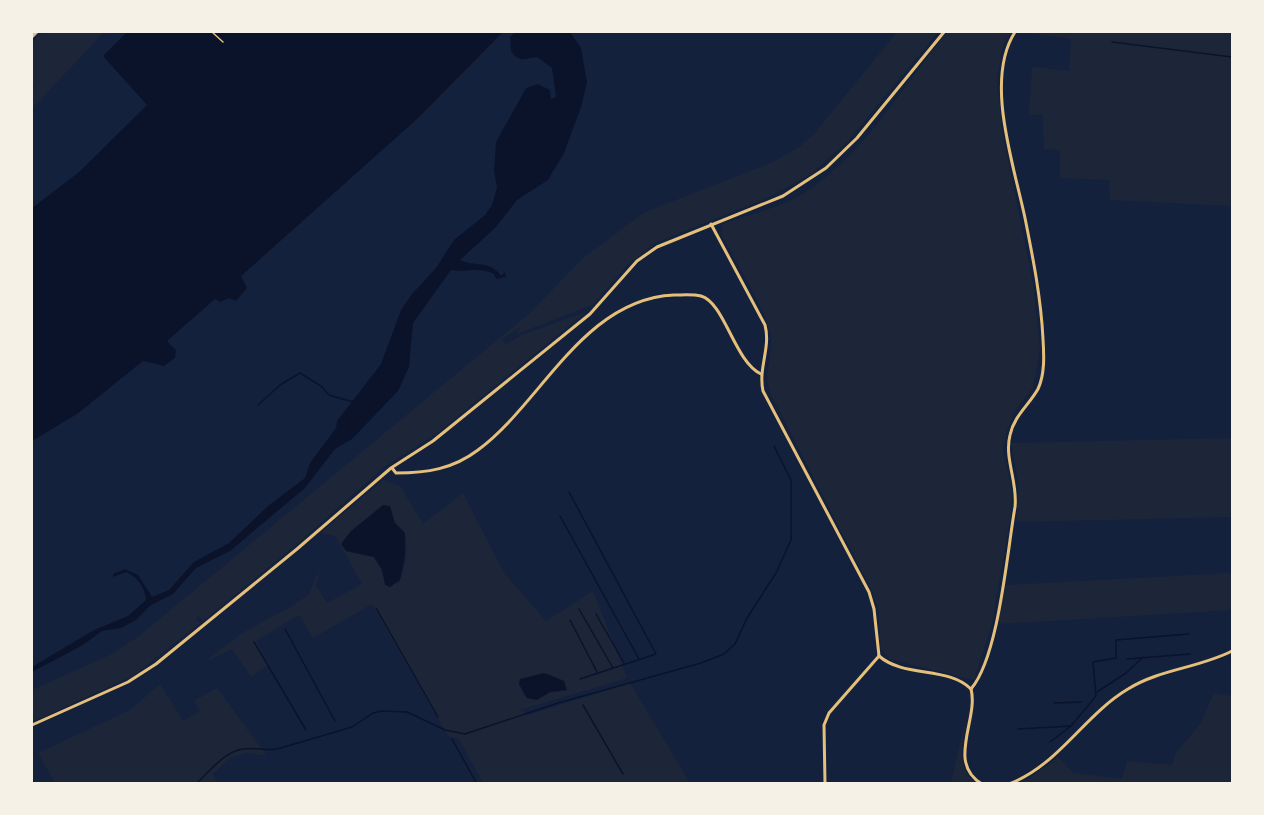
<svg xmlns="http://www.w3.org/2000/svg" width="1264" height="815" font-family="'DejaVu Sans',sans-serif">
	<rect width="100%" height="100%" fill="#14213d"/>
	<g fill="#1d2539" fill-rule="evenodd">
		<polygon points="43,32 104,32 32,109 32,90 53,68 32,89 32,43"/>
		<polygon points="897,32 938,32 849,140 811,174 769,197 655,243 625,267 594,304 517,334 520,328 501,339 506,344 522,335 586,312 436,434 384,467 298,543 203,621 198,616 196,618 200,623 133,676 32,722 32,690 112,654 139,636 530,313 582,259 645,212 771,163 799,147 814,134"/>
		<path d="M947 32H1012L1003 45 997 78 1002 130 1033 283 1040 349 1033 388 1016 409 1007 431 1003 450 1012 492 1011 514 992 624 974 680 889 659 881 649 878 608 872 591 771 395C762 369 773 359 771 336 768 314 733 257 721 234L723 224C748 215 778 208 801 195 863 157 902 87 947 32Z"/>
		<polygon points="1020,32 1232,32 1232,206 1110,200 1109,180 1060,178 1060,150 1044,149 1043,115 1029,115 1032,67 1069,71 1071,39"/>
		<polygon points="1232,438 1232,517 1016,522 1019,487 1011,443"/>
		<path d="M383 480 400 486 423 524 463 493 504 573 546 621 593 591 627 678 520 710 528 715 630 683 690 783H483L459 739 448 736 372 604 313 638 299 615 256 641 269 665 251 677 232 649 203 663 242 633 294 605 309 594 320 567 316 585 327 603 362 584 335 536 320 533ZM393 520C396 525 400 526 403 530 410 544 406 570 398 584L382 570 374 557 346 551ZM549 674 564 681 566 691 550 692 537 700 523 695 519 684Z"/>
		<polygon points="1232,573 1232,610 998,624 1005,585"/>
		<polygon points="160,684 183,721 200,711 194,701 217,688 267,756 246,753 230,758 213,774 218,783 55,783 38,753 130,710"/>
		<polygon points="1214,693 1232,696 1232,783 1018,783 1029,779 1058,757 1073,773 1122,779 1127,761 1172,765 1176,753 1200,724"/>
		<path d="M968 709C965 732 953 768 976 783H951Z"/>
	</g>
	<g fill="#0b132b">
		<polygon points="127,32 503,32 416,120 241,276 247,288 236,301 229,298 220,302 215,299 167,341 176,350 175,358 164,366 143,361 77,414 32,441 32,208 78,173 147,105 103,56"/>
		<path d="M515 32H570L581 48 587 82 581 107 564 153 548 180 517 200 495 228 460 260C474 267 491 260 501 276L505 272 506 277 496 279 494 274C478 266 465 273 451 270L413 323 409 367 398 391 352 439 335 449 305 488 230 551 196 568 173 594 151 605 136 620 121 628 102 631 83 645 32 672V667L94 630 128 616 146 600C145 588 138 577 126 572L113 577V574L125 569 138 575 152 597 169 590 194 562 229 543 268 506 305 478 310 463 336 428 337 421 381 364 401 310 412 294 436 268 454 240 485 215 492 205 497 187 494 171 496 142 526 88 538 84 550 90 551 99 556 97 552 68 537 57C525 58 520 64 511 51L510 37Z"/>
		<polygon points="383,505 390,506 395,523 405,533 405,556 400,580 390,587 385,585 382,570 374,557 346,551 341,544 351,531"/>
		<polygon points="544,673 564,681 567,690 550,692 537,700 527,698 519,684 520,679"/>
	</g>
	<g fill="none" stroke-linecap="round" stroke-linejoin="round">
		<g stroke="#0b132b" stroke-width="1.5">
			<polyline points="1112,42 1232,57"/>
			<polyline points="258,405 280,385 300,373 321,386 329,395 353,402"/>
			<polyline points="569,492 656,654 580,679"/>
			<polyline points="560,516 639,659"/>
			<polyline points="376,608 438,717"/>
			<polyline points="579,609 613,668"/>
			<polyline points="596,614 624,663"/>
			<polyline points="570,620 597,672"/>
			<polyline points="285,629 335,721"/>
			<polyline points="254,642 306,730"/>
			<polyline points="1127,659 1190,654"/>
			<polyline points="1097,692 1126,673 1143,657"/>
			<polyline points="1054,703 1081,702"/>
			<polyline points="583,705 623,774"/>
			<polyline points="1018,729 1071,726"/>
			<polyline points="452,739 477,784"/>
			<polyline points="1050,742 1071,726 1096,696 1093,662 1116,658 1116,640 1189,634"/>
			<polyline points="32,780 34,784"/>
			<path d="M196 784C209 772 225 751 243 749 255 747 265 751 277 749L352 727 373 713 382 711 407 712 445 730 465 734 558 703 701 663 724 654 735 644 747 618 776 573 791 540V480L774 446"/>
		</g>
		<polyline stroke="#e5c07b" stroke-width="1.5" points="212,32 223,42"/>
		<g stroke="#e5c07b" stroke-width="3">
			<path d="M711 224 765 325C771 348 758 368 763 391L869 592 874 609 879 656"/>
			<path d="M392 468 396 473C427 473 453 469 478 450 541 404 583 299 674 295 683 295 693 294 701 296 725 303 734 361 761 374"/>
			<path d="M879 656C904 678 948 666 971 689"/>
			<path d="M971 689C999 656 1007 552 1015 507 1018 482 1004 459 1010 435 1014 416 1029 405 1038 389 1045 374 1044 355 1043 339 1041 298 1033 258 1025 218 1014 165 984 80 1015 32"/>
			<path d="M971 689C979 719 946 763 982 784"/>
			<polyline points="32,725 128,682 156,664 297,549 391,468 433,441 590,314 637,261 657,247 783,196 826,168 857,138 944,32"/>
			<polyline points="825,784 824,725 829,713 879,656"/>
			<path d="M1009 784C1059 765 1084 715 1128 689 1160 669 1199 668 1232 651"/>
		</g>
		<polyline stroke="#e5c07b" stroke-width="4" points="32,36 36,32"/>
	</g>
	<rect width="1264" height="815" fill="none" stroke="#f6f1e7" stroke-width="66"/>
</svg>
